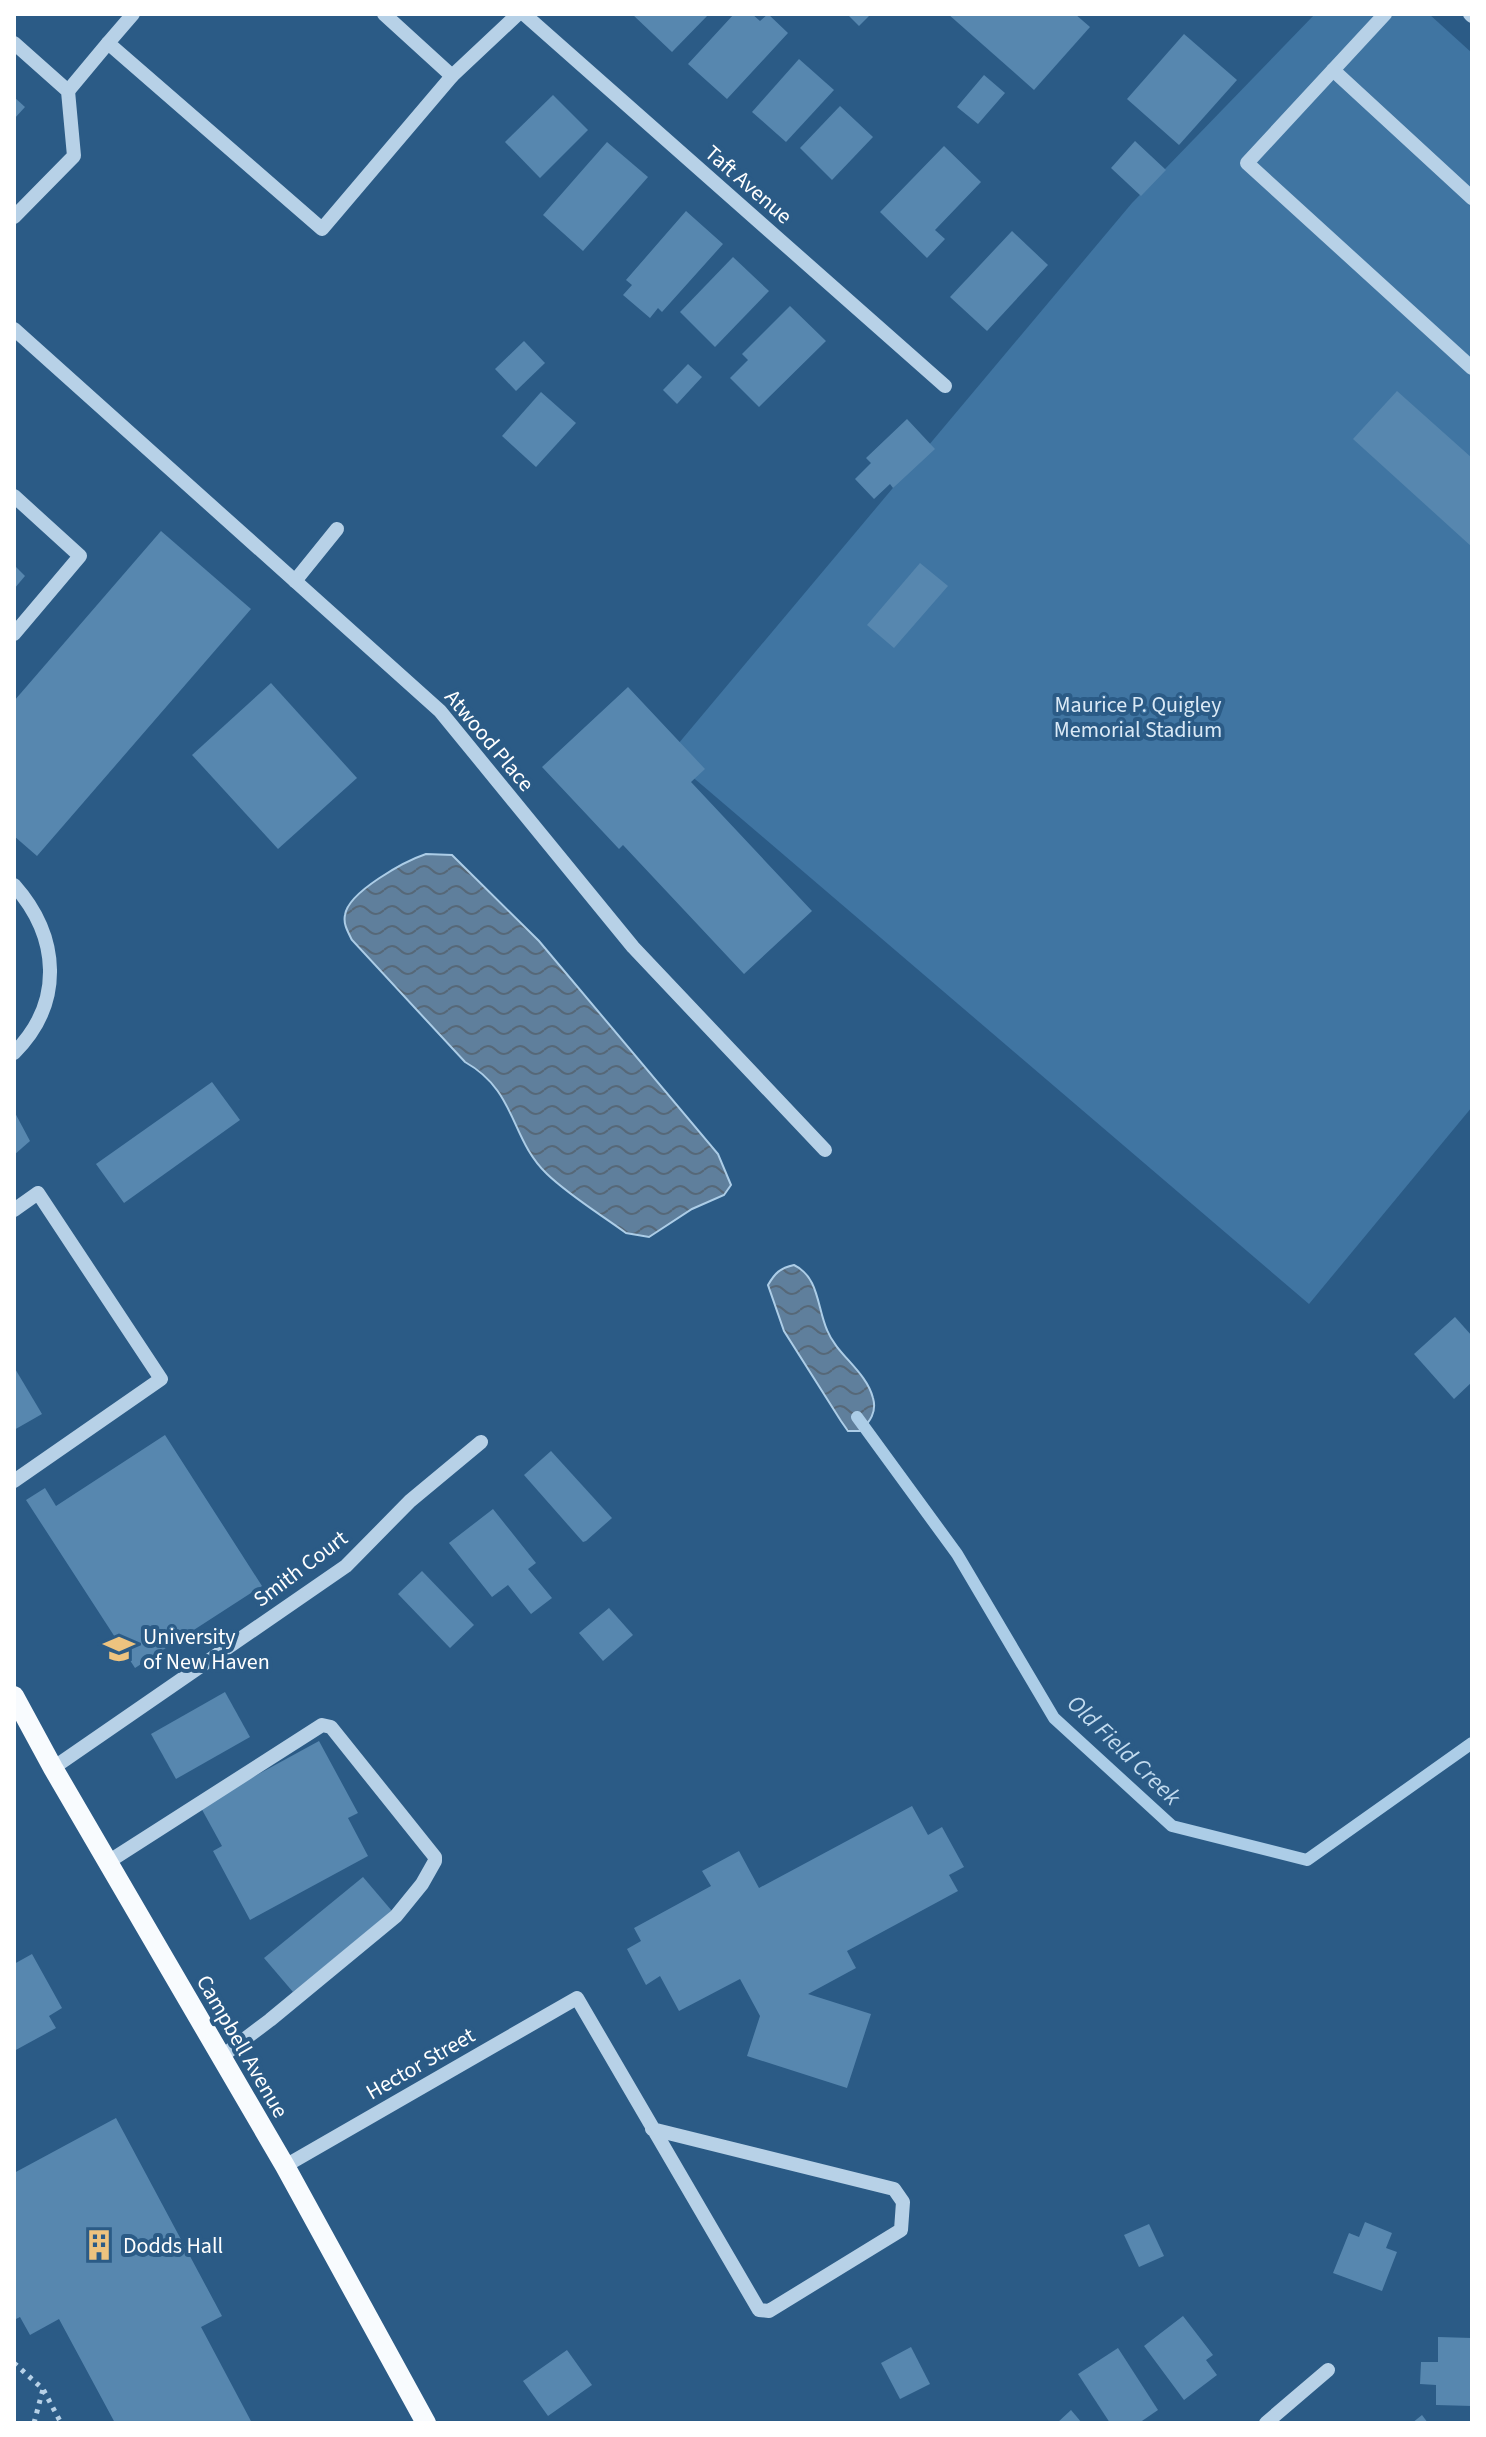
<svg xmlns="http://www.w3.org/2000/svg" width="1486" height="2437" font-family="'Source Sans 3',sans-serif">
	<defs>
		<pattern id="water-waves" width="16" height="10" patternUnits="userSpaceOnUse" patternTransform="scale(2)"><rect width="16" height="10" fill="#5f7f9c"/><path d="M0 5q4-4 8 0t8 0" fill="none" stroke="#566878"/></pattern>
	</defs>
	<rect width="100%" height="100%" fill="#2b5b86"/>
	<polygon fill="#4075a2" points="1315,14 1429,14 1472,53 1472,1107 1309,1304 668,756 1132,203"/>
	<g fill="url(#water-waves)" stroke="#accde7" stroke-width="2">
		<path d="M426 854 452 855 539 941 718 1154 731 1185 724 1195 692 1209 649 1237 626 1233C600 1214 570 1196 547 1174 510 1139 517 1091 465 1062L352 940C348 932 343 924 345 915 348 892 405 861 426 854Z"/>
		<path d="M794 1265C819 1277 817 1307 827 1330 837 1355 866 1371 873 1398 877 1412 870 1422 860 1431H848L841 1421 784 1331 768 1285C775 1273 780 1268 794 1265Z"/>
	</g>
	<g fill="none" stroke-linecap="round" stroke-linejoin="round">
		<polyline stroke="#accde7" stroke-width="12" points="857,1417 957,1554 1054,1718 1172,1826 1307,1860 1472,1743"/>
	</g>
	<g fill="#5787af">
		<polygon points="632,14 709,14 672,52"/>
		<polygon points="734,14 752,14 760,21 768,14 788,33 727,99 688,64"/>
		<polygon points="847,14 871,14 859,26"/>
		<polygon points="948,14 1075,14 1090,27 1034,90"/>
		<polygon points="1184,34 1237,80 1179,145 1127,99"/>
		<polygon points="799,59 834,90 786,142 752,112"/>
		<polygon points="984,75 1005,93 978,124 957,107"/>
		<polygon points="553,95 588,130 540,178 505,142"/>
		<polygon points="14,97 25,107 14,119"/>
		<polygon points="840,106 873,137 832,180 800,148"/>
		<polygon points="1135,141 1166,170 1141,196 1111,168"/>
		<polygon points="607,142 648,177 583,251 543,215"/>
		<polygon points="944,146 981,182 935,230 945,239 927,258 880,212"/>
		<polygon points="686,211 723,244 662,312 658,308 650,318 623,295 632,285 626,280"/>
		<polygon points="1012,231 1048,265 987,331 950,297"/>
		<polygon points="733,257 769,291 715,347 680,312"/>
		<polygon points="790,306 826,341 759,407 730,378 748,360 742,354"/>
		<polygon points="524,341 545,363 516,391 495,369"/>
		<polygon points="688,364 702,377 677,404 663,390"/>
		<polygon points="1397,391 1472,458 1472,547 1353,439"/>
		<polygon points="541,392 576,423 536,467 502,436"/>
		<polygon points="907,419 935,449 893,488 890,484 874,499 855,479 871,463 866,458"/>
		<polygon points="161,531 251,609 37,856 14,836 14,701"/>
		<polygon points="920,563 948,586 894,648 867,625"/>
		<polygon points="14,565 25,576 14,589"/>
		<polygon points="271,683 357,778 278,849 192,755"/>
		<polygon points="628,687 705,769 691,782 812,911 744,974 623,845 619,849 542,767"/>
		<polygon points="212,1082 240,1120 124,1203 96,1164"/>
		<polygon points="14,1111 30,1141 14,1155"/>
		<polygon points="1455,1317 1472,1336 1472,1382 1454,1399 1414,1354"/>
		<polygon points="14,1367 42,1414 14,1430"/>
		<polygon points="165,1435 262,1586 135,1668 26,1500 45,1488 56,1506"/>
		<polygon points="551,1451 612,1518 586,1541 583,1542 524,1475"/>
		<polygon points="493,1509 536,1563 528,1569 552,1598 531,1614 508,1585 492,1597 449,1543"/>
		<polygon points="422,1571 474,1625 450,1648 398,1594"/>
		<polygon points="609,1608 633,1635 603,1661 579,1633"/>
		<polygon points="225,1692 250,1737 176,1779 151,1734"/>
		<polygon points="319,1741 358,1813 348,1818 368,1856 250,1920 213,1851 222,1846 200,1806"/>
		<polygon points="912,1806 928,1835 942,1827 964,1867 949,1875 958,1891 847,1951 856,1968 808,1994 871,2014 847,2088 747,2056 760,2016 740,1979 679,2011 660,1976 646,1985 627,1949 641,1941 634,1928 711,1886 702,1871 739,1851 759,1888"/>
		<polygon points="363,1877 392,1911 293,1992 264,1958"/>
		<polygon points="32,1954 62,2008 49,2016 56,2028 14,2051 14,1964"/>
		<polygon points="116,2118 222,2316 201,2327 252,2423 115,2423 59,2319 30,2335 20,2317 14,2320 14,2173"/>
		<polygon points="1365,2222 1392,2233 1386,2248 1397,2252 1382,2291 1333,2273 1349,2233 1359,2237"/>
		<polygon points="1149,2224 1164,2256 1139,2267 1124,2235"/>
		<polygon points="1183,2316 1213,2355 1206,2360 1217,2375 1184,2400 1144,2346"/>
		<polygon points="1438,2337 1472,2338 1472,2406 1436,2405 1436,2385 1420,2384 1421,2362 1438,2362"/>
		<polygon points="911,2347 930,2384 900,2399 881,2363"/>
		<polygon points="1118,2348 1158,2410 1139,2423 1110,2423 1078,2374"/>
		<polygon points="567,2350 592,2385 548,2416 523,2381"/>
		<polygon points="1071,2410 1082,2423 1057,2423"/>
		<polygon points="1422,2415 1428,2423 1412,2423"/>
	</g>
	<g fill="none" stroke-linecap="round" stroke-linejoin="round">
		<g stroke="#b7d1e7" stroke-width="5" stroke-dasharray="4 6" stroke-linecap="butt">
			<polyline points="14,2363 43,2389 61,2423"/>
			<polyline points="34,2423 43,2389"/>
		</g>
		<g stroke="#b7d1e7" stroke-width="14">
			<polyline points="133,14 108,43 322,229 452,76 518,14"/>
			<polyline points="384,14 452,76"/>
			<polyline points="524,14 945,386"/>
			<polyline points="1385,14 1247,163 1472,368"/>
			<polyline points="1470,14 1472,16"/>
			<polyline points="14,43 68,91 74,156 14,217"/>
			<polyline points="1333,70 1472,198"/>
			<polyline points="68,91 108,43"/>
			<polyline points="14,329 440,711 633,947 825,1150"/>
			<polyline points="14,496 80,556 14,634"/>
			<polyline points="295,581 337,529"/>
			<path d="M14 885C60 937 64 1003 14 1053"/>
			<polyline points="14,1210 38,1193 161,1379 14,1481"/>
			<polyline points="53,1768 346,1566 410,1501 481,1442"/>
			<polyline points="108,1862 322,1725 331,1727 435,1857 435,1861 422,1884 396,1916 270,2020 221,2057"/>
			<polyline points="285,2166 577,1998 759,2310 769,2311 901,2230 903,2202 894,2189 652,2129"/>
			<polyline points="1266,2423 1328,2370"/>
		</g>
		<polyline stroke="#f8fbfe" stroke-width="20" points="14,1696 53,1768 285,2166 426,2423"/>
	</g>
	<defs>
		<symbol id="university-bare" viewBox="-9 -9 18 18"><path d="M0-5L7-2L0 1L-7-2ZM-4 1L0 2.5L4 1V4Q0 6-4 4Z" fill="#edc37f" stroke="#2b5b86" stroke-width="2.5" paint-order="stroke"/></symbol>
		<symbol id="building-bare" viewBox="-9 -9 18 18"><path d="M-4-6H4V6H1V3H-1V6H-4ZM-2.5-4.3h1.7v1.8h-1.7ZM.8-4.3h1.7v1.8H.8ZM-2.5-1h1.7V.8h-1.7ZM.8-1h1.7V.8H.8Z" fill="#edc37f" stroke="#2b5b86" stroke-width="2.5" paint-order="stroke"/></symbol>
	</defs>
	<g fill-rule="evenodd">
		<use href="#university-bare" x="97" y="1627" width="44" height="44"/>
		<use href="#building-bare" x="77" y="2223" width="44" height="44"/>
	</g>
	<g text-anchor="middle" stroke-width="8" stroke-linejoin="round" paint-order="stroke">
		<g font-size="22" fill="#fff" stroke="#2b5b86">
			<text transform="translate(749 184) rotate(41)" y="8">Taft Avenue</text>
			<text transform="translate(490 740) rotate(50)" y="8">Atwood Place</text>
			<text transform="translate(300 1568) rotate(-37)" y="8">Smith Court</text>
			<text transform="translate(243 2046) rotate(60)" y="8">Campbell Avenue</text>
			<text transform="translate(420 2063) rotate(-30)" y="8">Hector Street</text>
		</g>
		<g font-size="22" fill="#dae9f6" stroke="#2b5b86">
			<text x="1138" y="712">Maurice P. Quigley<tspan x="1138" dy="25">Memorial Stadium</tspan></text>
		</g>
		<g font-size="22" fill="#fff" stroke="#2b5b86" text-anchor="start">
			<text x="143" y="1644">University<tspan x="143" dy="25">of New Haven</tspan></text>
			<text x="123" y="2253">Dodds Hall</text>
		</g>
		<g font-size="24" font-style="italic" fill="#c2dbef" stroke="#2b5b86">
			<text transform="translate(1124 1750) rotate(44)" y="8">Old Field Creek</text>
		</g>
	</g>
	<rect width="1486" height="2437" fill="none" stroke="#ffffff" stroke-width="32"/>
</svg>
